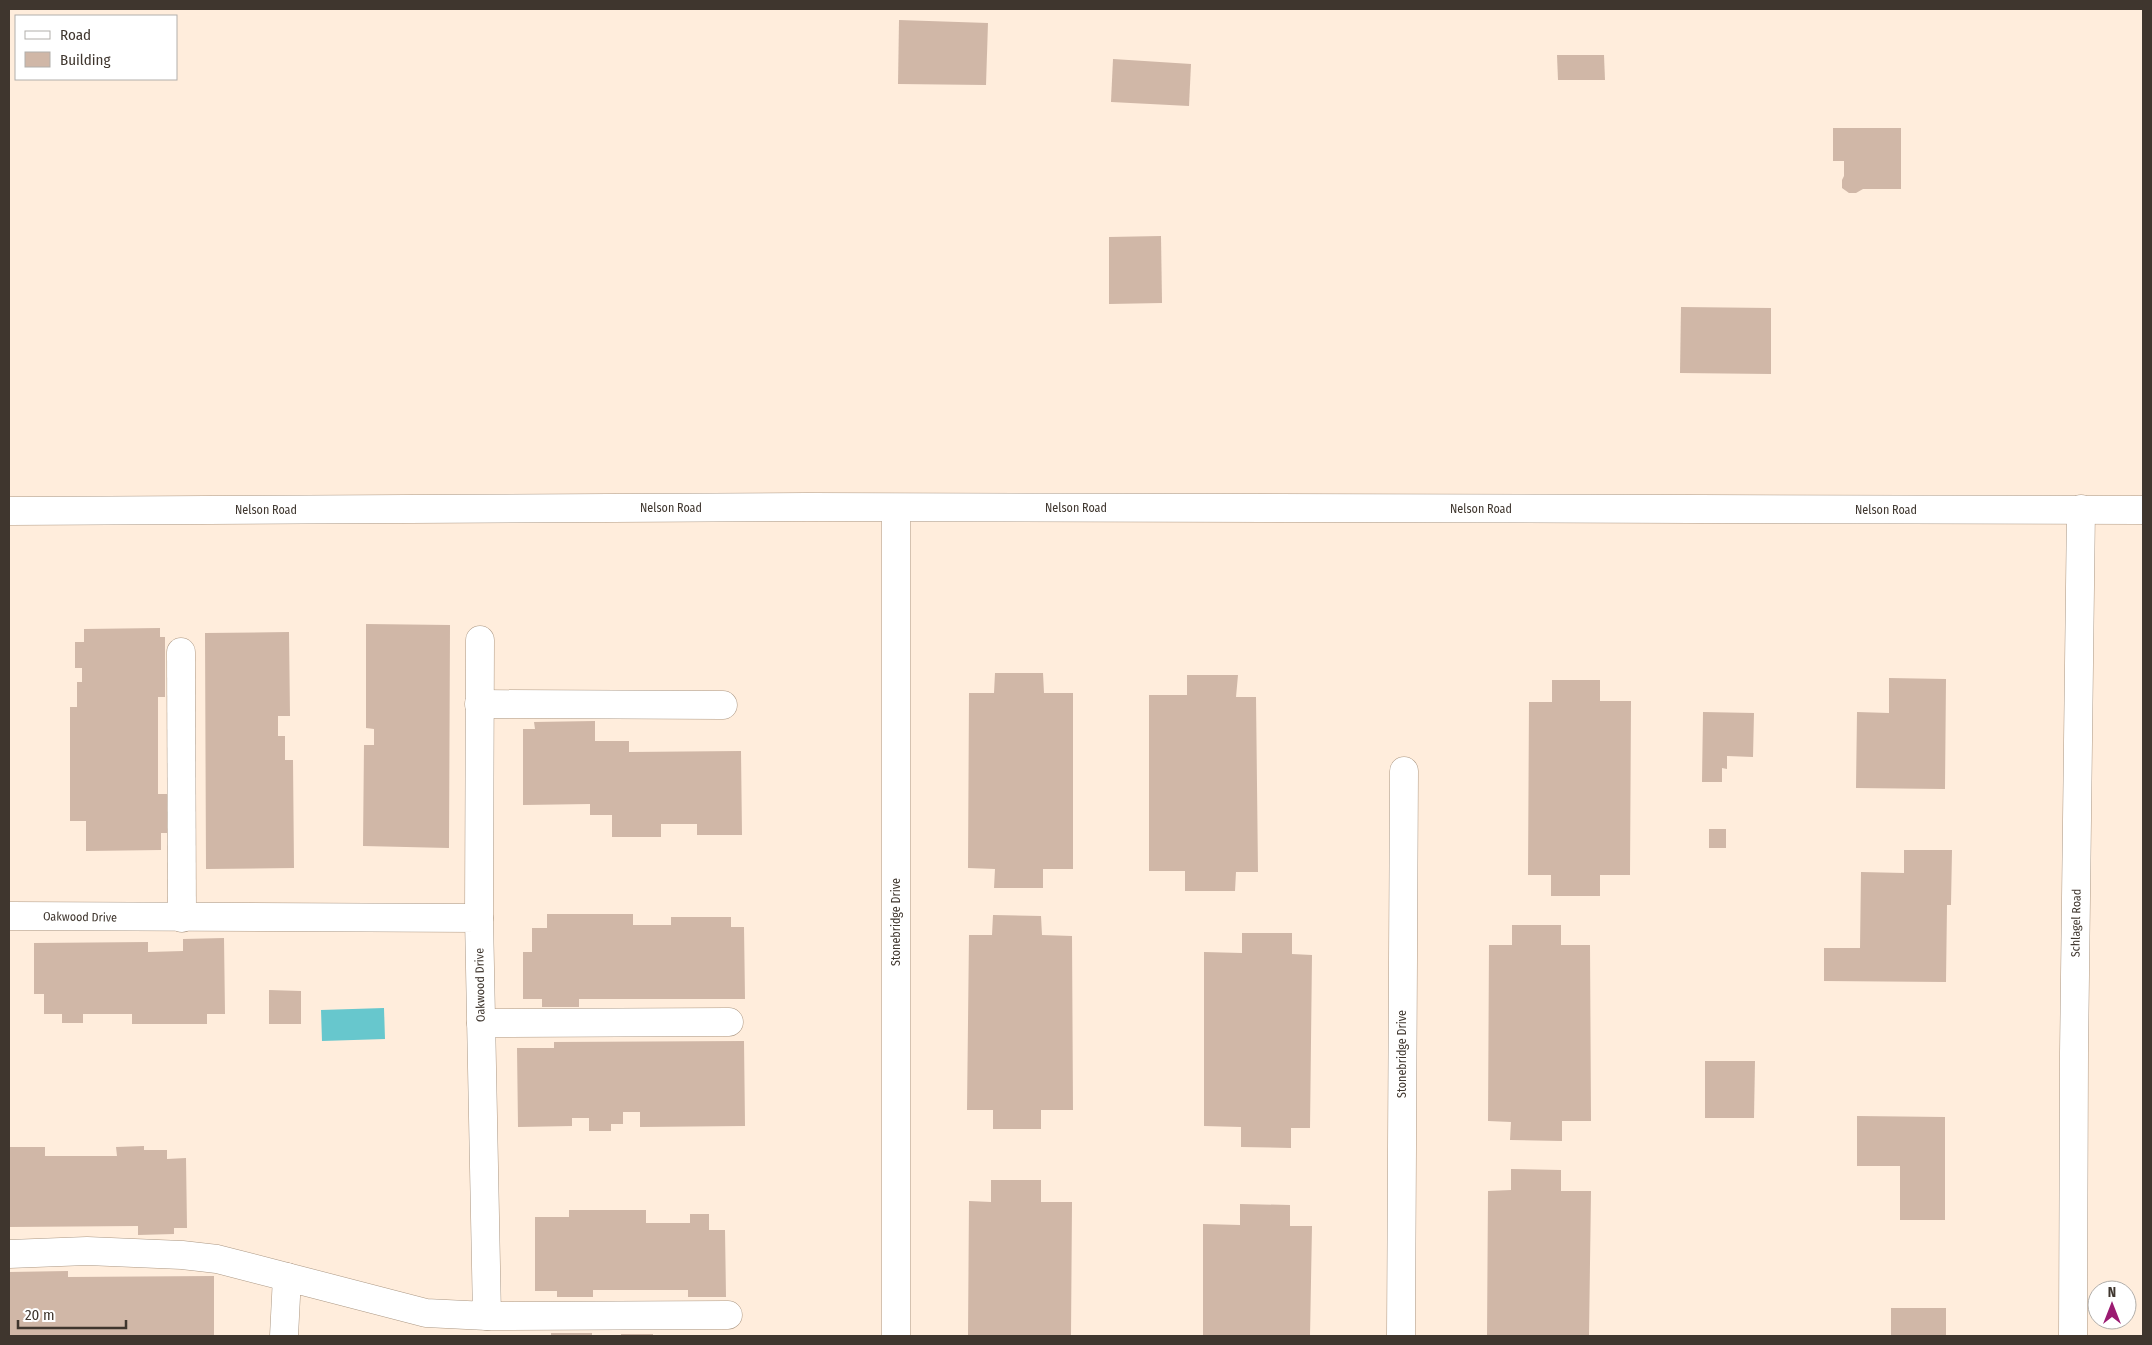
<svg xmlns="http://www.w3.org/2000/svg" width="2152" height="1345" font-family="'Fira Sans Condensed',sans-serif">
	<rect width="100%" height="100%" fill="#ffeddc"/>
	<polygon fill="#67c7cd" points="384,1008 385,1039 322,1041 321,1010"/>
	<g fill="#d0b7a7">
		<polygon points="899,20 988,23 986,85 898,84"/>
		<polygon points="1557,55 1604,55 1605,80 1558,80"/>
		<polygon points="1113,59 1191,64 1189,106 1111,102"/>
		<polygon points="1833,128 1901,128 1901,189 1863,189 1856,193 1849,193 1842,188 1842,180 1844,176 1844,161 1833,161"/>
		<polygon points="1161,236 1162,303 1109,304 1109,237"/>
		<polygon points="1681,307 1771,308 1771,374 1680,373"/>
		<polygon points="366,624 450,625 449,848 363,846 364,745 374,745 374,729 366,728"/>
		<polygon points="160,628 160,637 165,637 165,697 158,697 158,794 167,794 167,833 161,833 161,850 86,851 86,821 70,821 70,707 77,707 77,682 82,682 82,668 75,668 75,642 84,642 84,629"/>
		<polygon points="289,632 290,716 278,716 278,736 285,736 285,760 293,760 294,868 206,869 205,633"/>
		<polygon points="995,673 1043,673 1044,693 1073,693 1073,869 1043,869 1043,888 994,888 995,869 968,868 969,693 994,693"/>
		<polygon points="1187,675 1238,675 1236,697 1256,697 1258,872 1236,872 1235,891 1185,891 1185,871 1149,871 1149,695 1187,695"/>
		<polygon points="1889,678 1946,679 1945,789 1856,788 1857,712 1889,713"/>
		<polygon points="1552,680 1600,680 1600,701 1631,701 1630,875 1600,875 1600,896 1551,896 1551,875 1528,875 1529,702 1552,702"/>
		<polygon points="1703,712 1754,713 1753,757 1727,756 1727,769 1722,768 1722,782 1702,782"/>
		<polygon points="595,721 595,741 629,741 629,752 741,751 742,835 697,835 697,824 661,824 661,837 612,837 612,815 590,815 590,804 523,805 523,729 535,729 534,722"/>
		<rect x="1709" y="829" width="17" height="19"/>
		<polygon points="1904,850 1952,850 1951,905 1947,905 1946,982 1824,981 1824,948 1860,948 1861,872 1904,873"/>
		<polygon points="547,914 633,914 633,925 671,925 671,917 731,917 731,927 744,927 745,999 579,999 579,1007 542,1007 542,999 523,999 523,952 532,952 532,928 547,928"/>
		<polygon points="993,915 1041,916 1042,935 1072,936 1073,1110 1041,1110 1041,1129 993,1129 993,1110 967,1110 969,935 992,935"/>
		<polygon points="1512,925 1561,925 1561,945 1590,945 1591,1121 1562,1121 1562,1141 1510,1140 1511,1122 1488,1121 1489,945 1512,945"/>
		<polygon points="1242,933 1292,933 1292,954 1312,955 1310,1128 1291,1128 1291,1148 1241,1147 1241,1127 1204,1126 1204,952 1242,953"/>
		<polygon points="224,938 225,1014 207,1014 207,1024 132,1024 132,1014 83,1014 83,1023 62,1023 62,1014 44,1014 44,994 34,994 34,943 148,942 148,952 183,951 183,939"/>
		<polygon points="269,990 301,991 301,1024 269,1024"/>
		<polygon points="744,1041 745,1126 640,1127 640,1112 623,1112 623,1124 611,1124 611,1131 589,1131 589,1118 572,1118 572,1126 518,1127 517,1048 554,1048 554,1042"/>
		<polygon points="1705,1061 1755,1061 1754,1118 1705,1118"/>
		<polygon points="1857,1116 1945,1117 1945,1220 1900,1220 1900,1166 1857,1166"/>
		<polygon points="144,1146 144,1150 167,1150 167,1159 186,1158 187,1228 174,1228 174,1234 138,1235 138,1226 9,1227 9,1147 45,1147 45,1156 117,1156 116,1147"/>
		<polygon points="1511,1169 1561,1170 1561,1191 1591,1191 1589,1336 1487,1336 1488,1191 1511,1190"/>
		<polygon points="991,1180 1041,1180 1041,1202 1072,1202 1071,1336 968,1336 969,1201 991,1202"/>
		<polygon points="1240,1204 1290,1205 1290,1226 1312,1226 1310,1336 1203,1336 1203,1224 1240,1225"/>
		<polygon points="569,1210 646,1210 646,1223 690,1223 690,1214 709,1214 709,1230 725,1230 726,1297 688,1297 688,1290 593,1290 593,1297 557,1297 557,1291 535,1291 535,1217 569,1217"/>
		<polygon points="68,1271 68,1277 214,1276 214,1336 9,1336 9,1272"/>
		<rect x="1891" y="1308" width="55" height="28"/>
		<rect x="551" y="1333" width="41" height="3"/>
		<rect x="621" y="1334" width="32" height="2"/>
	</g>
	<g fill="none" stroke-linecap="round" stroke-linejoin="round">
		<defs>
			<g id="minor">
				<polyline points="896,508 896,1336"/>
				<polyline points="181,652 182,918"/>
				<polyline points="479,704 723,705"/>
				<polyline points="9,916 479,918 487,1316 426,1313 287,1277 284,1336"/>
				<polyline points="479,918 480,640"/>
				<polyline points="481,1023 729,1022"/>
				<polyline points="9,1254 87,1251 182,1255 217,1259 287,1277"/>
				<polyline points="487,1316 728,1315"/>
				<polyline points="1401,1336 1404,771"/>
				<polyline points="2073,1336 2074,1053 2081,509"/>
			</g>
			<polyline id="secondary" points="9,511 807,507 2143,510"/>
		</defs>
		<use href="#minor" stroke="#ac9884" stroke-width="29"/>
		<use href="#secondary" stroke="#ac9884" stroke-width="29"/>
		<use href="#minor" stroke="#fff" stroke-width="28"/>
		<use href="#secondary" stroke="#fff" stroke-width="28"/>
	</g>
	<g text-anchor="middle" stroke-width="4.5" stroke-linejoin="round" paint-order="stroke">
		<g font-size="12" fill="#3f362e" stroke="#fff">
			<text x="671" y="512">Nelson Road</text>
			<text x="1076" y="512">Nelson Road</text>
			<text x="1481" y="513">Nelson Road</text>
			<text x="266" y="514">Nelson Road</text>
			<text x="1886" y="514">Nelson Road</text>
			<text transform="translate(80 917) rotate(1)" y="4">Oakwood Drive</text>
			<text transform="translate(896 922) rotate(-90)" y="4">Stonebridge Drive</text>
			<text transform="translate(2076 923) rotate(-89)" y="4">Schlagel Road</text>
			<text transform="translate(480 985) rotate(-91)" y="4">Oakwood Drive</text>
			<text transform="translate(1402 1054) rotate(-90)" y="4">Stonebridge Drive</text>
		</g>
	</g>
	<rect width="2152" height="1345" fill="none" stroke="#3f362e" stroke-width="20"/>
	<rect x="15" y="15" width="162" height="65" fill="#ffffff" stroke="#b2afab"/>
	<rect x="25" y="31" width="25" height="8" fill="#ffffff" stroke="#b2afab"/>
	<text x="60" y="40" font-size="15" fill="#3f362e">Road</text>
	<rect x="25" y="52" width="25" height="15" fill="#d0b7a7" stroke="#b2afab"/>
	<text x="60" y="65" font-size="15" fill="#3f362e">Building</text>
	<g transform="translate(2112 1305)"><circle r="24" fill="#ffffff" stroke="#b2afab"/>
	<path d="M0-4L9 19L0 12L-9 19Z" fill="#9b1b71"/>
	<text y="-8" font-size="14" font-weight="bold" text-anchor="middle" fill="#3f362e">N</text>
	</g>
	<path d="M18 1320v8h108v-8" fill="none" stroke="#3f362e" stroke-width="2.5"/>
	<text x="25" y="1320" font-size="15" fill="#3f362e" stroke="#ffffff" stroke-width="4" paint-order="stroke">20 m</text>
</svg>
